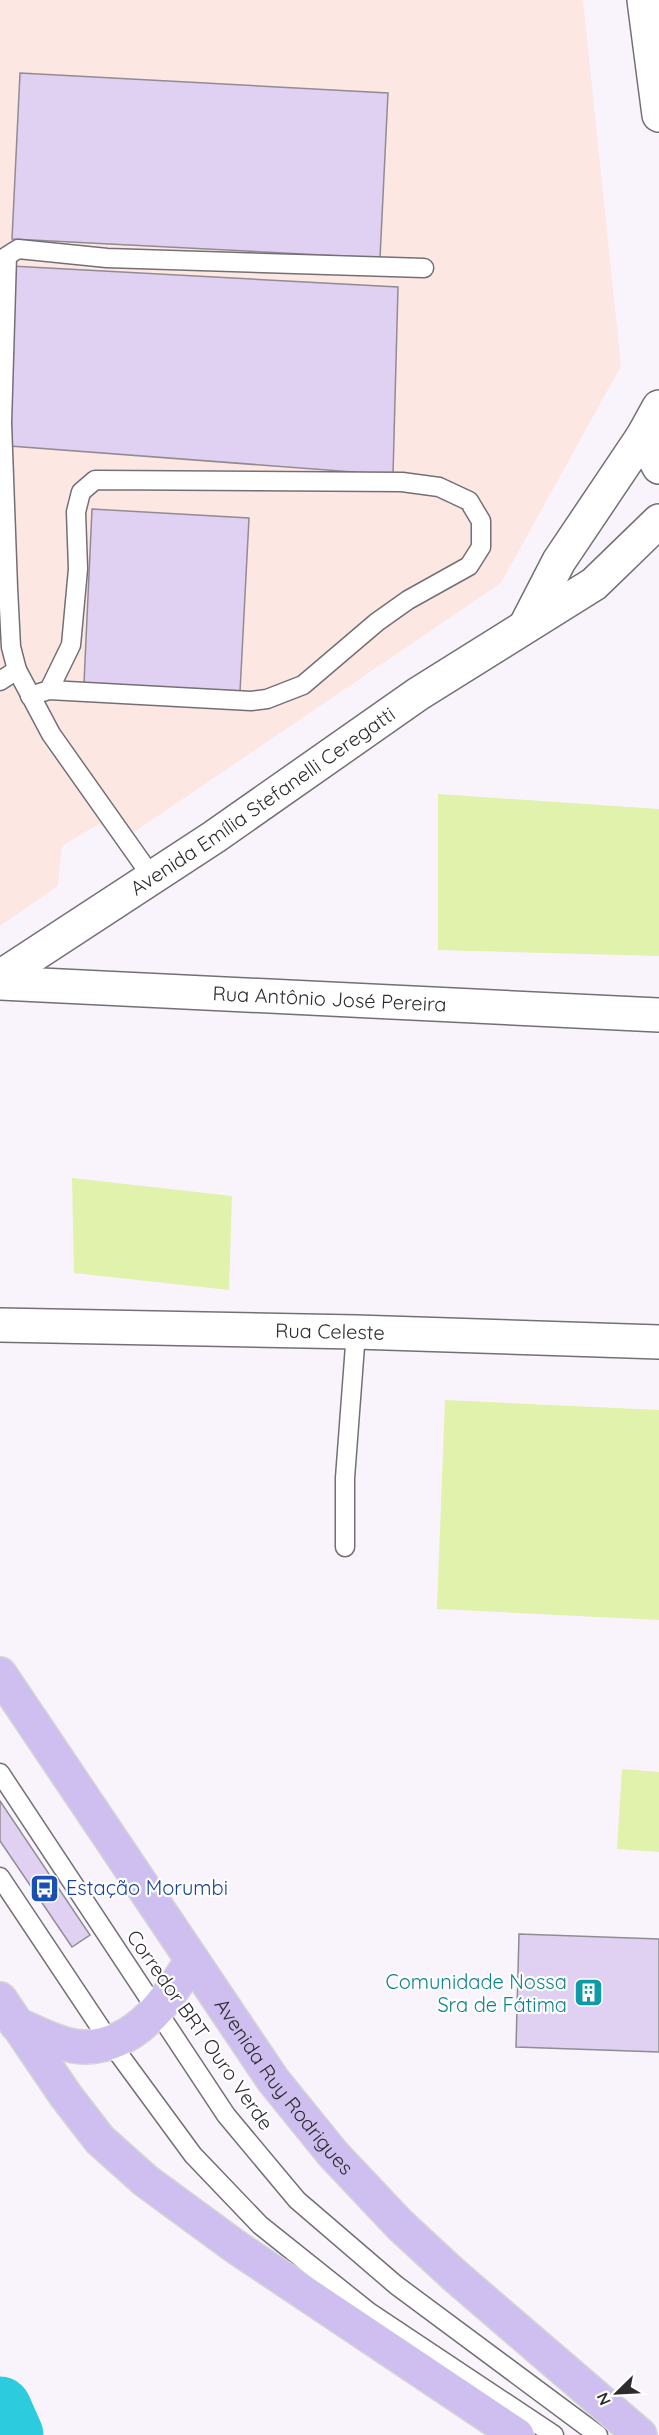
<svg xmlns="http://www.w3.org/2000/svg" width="659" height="2435" font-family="Quicksand,sans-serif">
	<rect width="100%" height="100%" fill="#f9f4fb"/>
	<polygon fill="#fce7e3" points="0,0 583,0 621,366 501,583 124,839 99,824 62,846 58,886 0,926"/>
	<g fill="#e0f2ab">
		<polygon points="438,794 659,809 659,956 438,950"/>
		<polygon points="72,1178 232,1196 229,1290 74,1273"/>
		<polygon points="445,1400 659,1410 659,1620 437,1609"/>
		<polygon points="622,1769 659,1772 659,1852 617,1849"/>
	</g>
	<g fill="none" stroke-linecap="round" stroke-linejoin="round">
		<polyline stroke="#2cccde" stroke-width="63" points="0,2408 12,2435"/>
	</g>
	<g fill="#e0d0f2" stroke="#908c93" stroke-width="1.5">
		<polygon points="20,73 388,93 380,258 12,239"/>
		<polygon points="11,266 398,287 393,475 10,446"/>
		<polygon points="92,509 249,518 240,692 84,683"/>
		<polygon points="0,1801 90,1935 72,1947 0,1841"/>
		<polygon points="519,1934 659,1939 659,2052 516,2047"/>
	</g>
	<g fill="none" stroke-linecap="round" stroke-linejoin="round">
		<defs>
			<g id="service">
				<polyline points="0,681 17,670"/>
				<polyline points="30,696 49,690 71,645 78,569 76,512 81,492 95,480 402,482 439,487 469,501 481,521 481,547 469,566 408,600 377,622 303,685 267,699 251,701 49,690"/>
				<polyline points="152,877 51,734 17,670 11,647 8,588 2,423 7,256 18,249 107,258 424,268"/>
				<polyline points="345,1547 345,1478 356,1332"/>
				<polyline points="0,1773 226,2115 297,2200 396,2285 598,2435"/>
				<polyline points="0,1877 110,2042 193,2155 260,2225 369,2312 554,2435"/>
			</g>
			<g id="minor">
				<polyline points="643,436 659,467"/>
				<path id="s1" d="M0 983 659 1015"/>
				<path id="s2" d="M0 1325 356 1332 659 1342"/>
			</g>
			<g id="tertiary">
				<polyline points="644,0 659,115"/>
				<polyline points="526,625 559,561 643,436 659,407"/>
				<path id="s3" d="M0 977 214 837 418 694 594 584 659 521"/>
			</g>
			<g id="primary">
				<path id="s4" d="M0 1674 273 2080 333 2154 400 2225 454 2275 640 2435"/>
				<polyline points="0,1999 66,2096 100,2140 146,2181 236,2247 517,2435"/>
				<path d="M16 2024C36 2032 64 2048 86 2047 138 2045 168 1999 192 1960"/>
			</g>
		</defs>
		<use href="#service" stroke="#746f76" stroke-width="21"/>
		<use href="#minor" stroke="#746f76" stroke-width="36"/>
		<use href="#tertiary" stroke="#746f76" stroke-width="36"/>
		<use href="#primary" stroke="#d5d5d5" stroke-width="36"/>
		<use href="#service" stroke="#fff" stroke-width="18"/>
		<use href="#minor" stroke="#fff" stroke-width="33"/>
		<use href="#tertiary" stroke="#fff" stroke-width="33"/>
		<use href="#primary" stroke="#cebff0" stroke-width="33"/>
	</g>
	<defs>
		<symbol id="bus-square" viewBox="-11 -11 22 22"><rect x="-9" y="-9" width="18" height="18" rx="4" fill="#1a4fb4" stroke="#fff"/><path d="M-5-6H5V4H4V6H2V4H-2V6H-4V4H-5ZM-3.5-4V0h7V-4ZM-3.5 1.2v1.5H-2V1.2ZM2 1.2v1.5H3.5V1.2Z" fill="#fff"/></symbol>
		<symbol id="building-square" viewBox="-11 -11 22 22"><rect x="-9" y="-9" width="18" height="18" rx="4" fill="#0f9aa8" stroke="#fff"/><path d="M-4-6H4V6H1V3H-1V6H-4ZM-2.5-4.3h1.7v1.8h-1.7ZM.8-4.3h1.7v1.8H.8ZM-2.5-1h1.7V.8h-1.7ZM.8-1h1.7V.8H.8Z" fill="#fff"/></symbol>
	</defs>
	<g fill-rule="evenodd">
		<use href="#bus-square" x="28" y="1872" width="33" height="33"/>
		<use href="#building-square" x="572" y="1976" width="33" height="33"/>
	</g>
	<g text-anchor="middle" stroke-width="4.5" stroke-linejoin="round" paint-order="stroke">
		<g font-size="20" fill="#2d2b2d" stroke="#fff">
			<text dy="7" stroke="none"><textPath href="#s3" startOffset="316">Avenida Emília Stefanelli Ceregatti</textPath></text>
			<text dy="7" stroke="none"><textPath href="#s1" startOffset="330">Rua Antônio José Pereira</textPath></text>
			<text dy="7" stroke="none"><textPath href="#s2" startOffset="330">Rua Celeste</textPath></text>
			<text transform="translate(200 2030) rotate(55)" y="7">Corredor BRT Ouro Verde</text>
			<text dy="7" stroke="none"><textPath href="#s4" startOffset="501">Avenida Ruy Rodrigues</textPath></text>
		</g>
		<g font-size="20" fill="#164399" stroke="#fff" text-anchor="start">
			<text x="66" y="1895">Estação Morumbi</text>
		</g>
		<g font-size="20" fill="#0d838f" stroke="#fff" text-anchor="end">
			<text x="567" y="1989">Comunidade Nossa<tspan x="567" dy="23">Sra de Fátima</tspan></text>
		</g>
	</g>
	<g transform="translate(617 2393) rotate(246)" stroke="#ffffff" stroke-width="4.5" paint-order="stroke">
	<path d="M0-4.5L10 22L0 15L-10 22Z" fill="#2d2b2d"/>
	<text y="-9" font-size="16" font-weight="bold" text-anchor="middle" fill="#2d2b2d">N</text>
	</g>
</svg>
